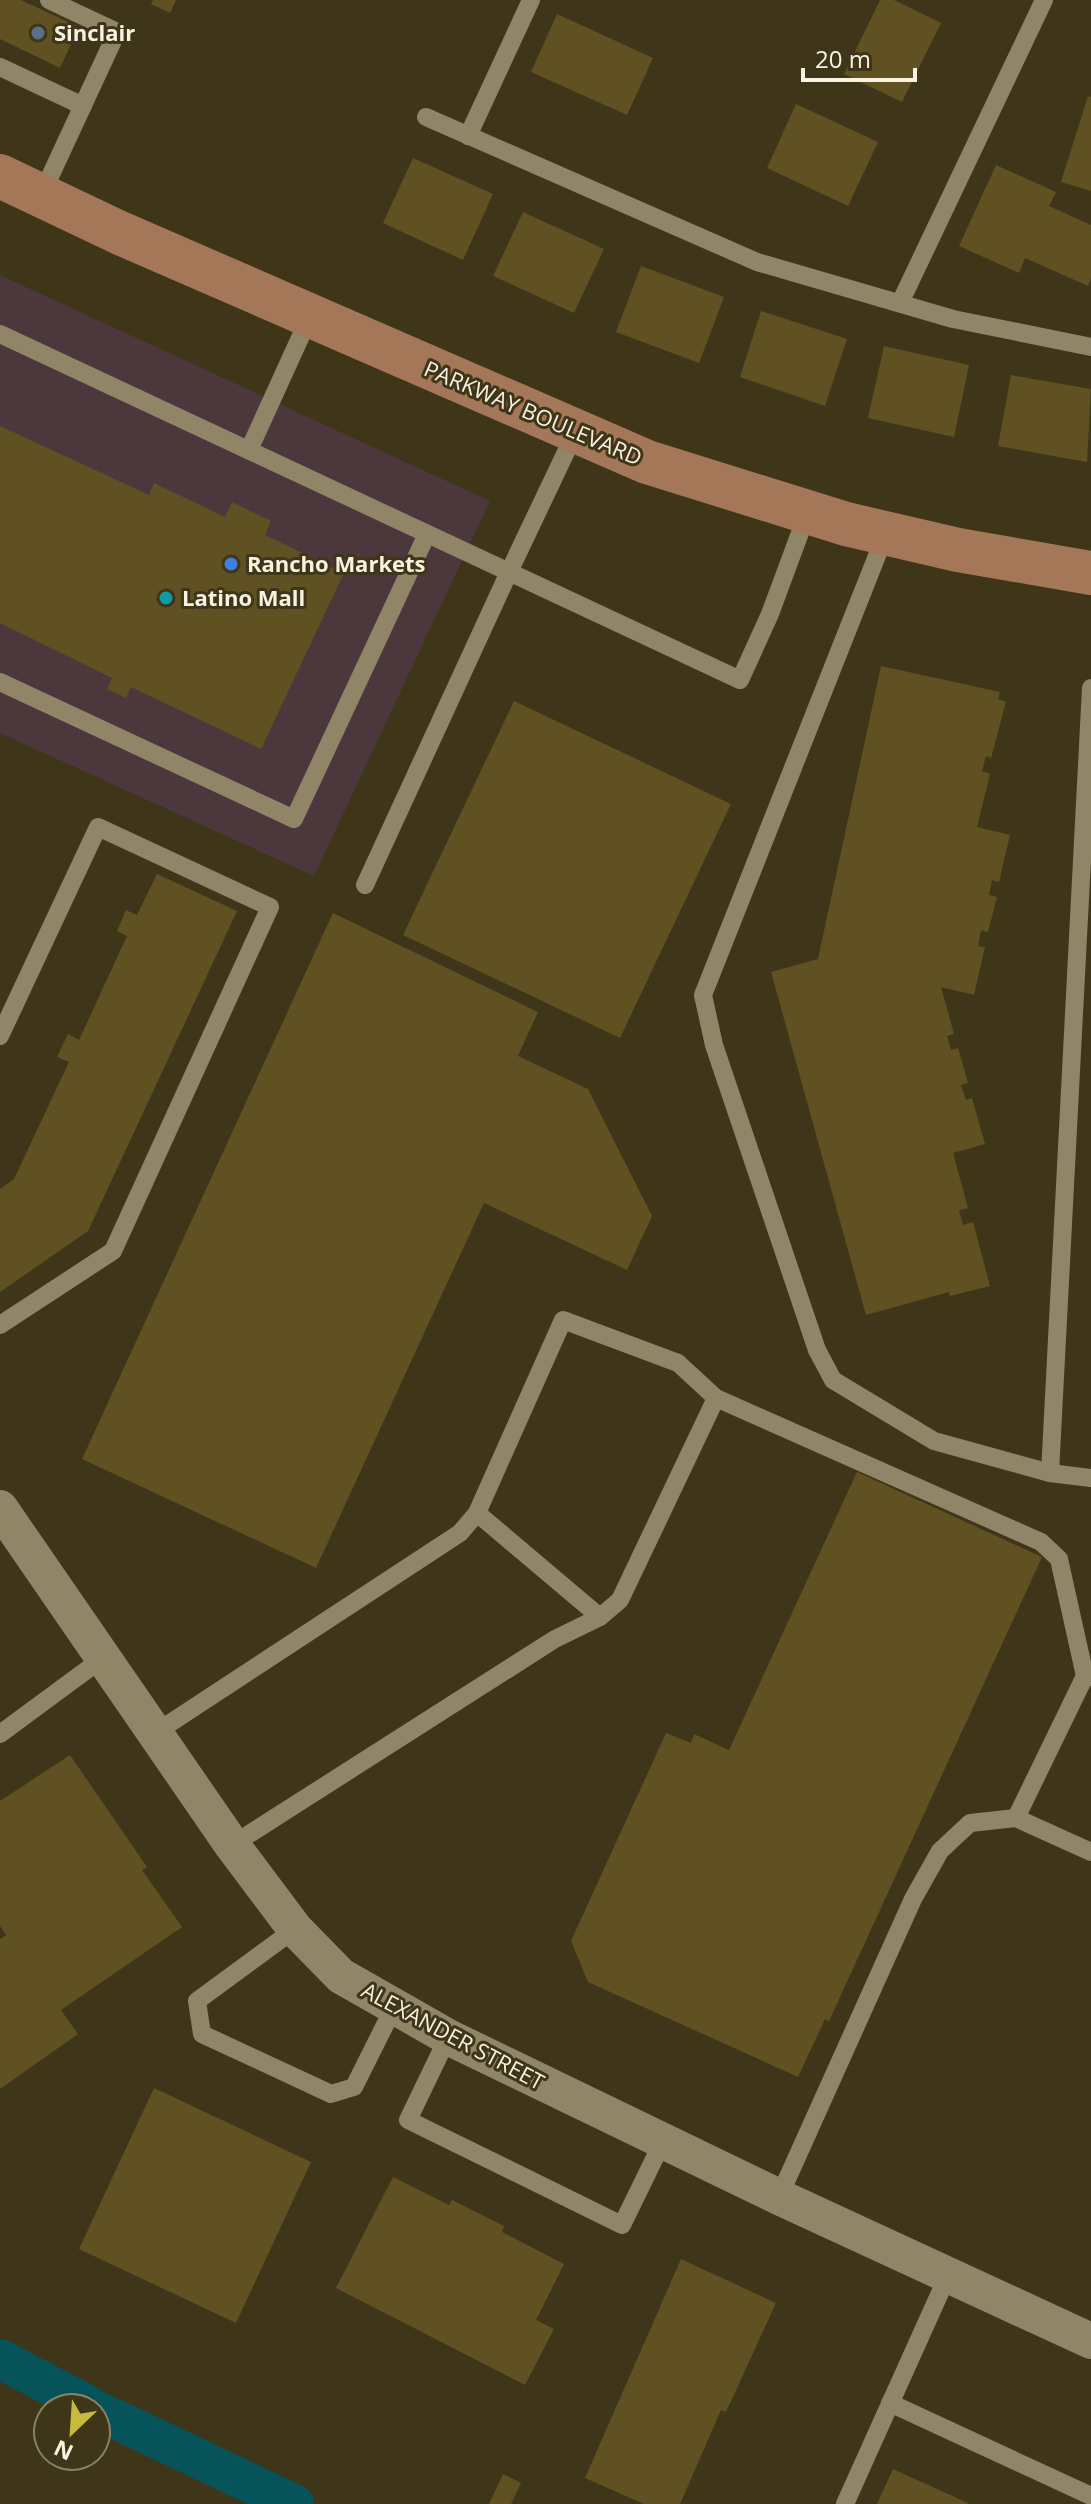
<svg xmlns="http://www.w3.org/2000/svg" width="1091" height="2504" font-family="'Open Sans',sans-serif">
	<rect width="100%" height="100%" fill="#3f3518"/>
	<polygon fill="#4c373d" points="0,275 490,501 314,876 0,733"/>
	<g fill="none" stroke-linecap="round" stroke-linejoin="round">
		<g stroke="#07535a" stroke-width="40">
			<polyline points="0,2359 93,2408"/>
			<polyline points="96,2410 294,2504"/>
		</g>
	</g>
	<g fill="#605123">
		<polygon points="0,0 21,0 79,27 60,68 0,39"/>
		<polygon points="153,0 176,0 170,13 151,4"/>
		<polygon points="880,0 894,0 941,23 902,102 844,74"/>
		<polygon points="557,14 653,58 627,115 531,72"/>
		<polygon points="1088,96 1091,97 1091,191 1061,182"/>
		<polygon points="796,104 878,142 848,206 767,168"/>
		<polygon points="413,158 493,194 463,260 383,223"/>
		<polygon points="996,165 1056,192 1049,206 1091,225 1091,279 1088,286 1025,258 1019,273 959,246"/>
		<polygon points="523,212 604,249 574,313 493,276"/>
		<polygon points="641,266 724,297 699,363 616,332"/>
		<polygon points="761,311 847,339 825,406 740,377"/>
		<polygon points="884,346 969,365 954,437 868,418"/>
		<polygon points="1011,375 1091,389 1087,462 998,446"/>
		<polygon points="0,426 149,495 154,483 225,517 232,502 271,521 265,535 344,573 261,749 131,687 126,698 107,689 112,678 0,623"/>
		<polygon points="881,666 1000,692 998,699 1006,702 991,758 986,756 982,771 990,774 977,827 1010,835 999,882 992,880 989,895 997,897 988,932 981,930 978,946 985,947 974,995 941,987 954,1034 947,1036 951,1050 958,1048 968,1083 961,1085 966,1100 972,1098 985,1144 953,1153 968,1208 959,1210 963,1225 973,1222 990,1286 950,1296 949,1292 866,1315 771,972 818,959"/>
		<polygon points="514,701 731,804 620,1038 403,935"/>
		<polygon points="157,874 237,911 88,1231 0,1292 0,1189 14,1179 69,1062 57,1057 68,1034 79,1040 127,936 117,931 126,910 137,915"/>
		<polygon points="333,913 538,1012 518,1056 588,1089 652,1216 627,1270 484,1203 316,1568 82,1459"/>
		<polygon points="857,1472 1042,1557 829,2021 825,2019 798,2077 588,1982 571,1941 666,1733 691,1743 694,1734 729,1750"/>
		<polygon points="70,1755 147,1867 142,1870 182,1927 61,2010 78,2034 0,2089 0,1939 6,1935 0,1926 0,1801"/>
		<polygon points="154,2088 311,2162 236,2323 79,2249"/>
		<polygon points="393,2177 449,2205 452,2200 504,2226 502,2232 564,2264 536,2320 554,2329 525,2385 336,2288"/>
		<polygon points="681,2259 776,2303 726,2412 721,2410 680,2504 644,2504 585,2478"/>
		<polygon points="893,2469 970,2504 877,2504"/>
		<polygon points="503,2474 521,2483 511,2504 489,2504"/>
	</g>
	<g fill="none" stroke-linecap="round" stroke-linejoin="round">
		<g stroke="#908566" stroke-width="18">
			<polyline points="0,67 83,106"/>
			<polyline points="426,117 757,262 953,319 1091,347"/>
			<polyline points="468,136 531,0"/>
			<polyline points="41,196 117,32 49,0"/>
			<polyline points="900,303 1044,0"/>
			<polyline points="0,334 509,572 575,433"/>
			<polyline points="249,450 310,316"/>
			<polyline points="886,533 703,995 714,1045 817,1350 833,1380 934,1441 1050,1473 1091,1478"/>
			<polyline points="0,682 294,819 427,534"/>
			<polyline points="365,885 509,572 740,680 770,614 807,514"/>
			<polyline points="0,1036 98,827 270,907 113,1251 0,1325"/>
			<polyline points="1050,1473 1091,688"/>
			<polyline points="477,1513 600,1617"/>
			<polyline points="1085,1676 1016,1818 1091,1852"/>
			<polyline points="155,1733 460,1533 477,1513 563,1320 678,1363 716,1398"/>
			<polyline points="0,1734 103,1658"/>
			<polyline points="232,1845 555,1639 600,1617 620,1600 716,1398 1041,1542 1059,1559 1085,1676 1091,1677"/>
			<polyline points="295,1929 197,2001 202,2034 331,2094 354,2087 393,2009"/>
			<polyline points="448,2037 408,2120 622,2225 663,2141"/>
			<polyline points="779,2197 913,1899 940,1851 970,1823 1016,1818"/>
			<polyline points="890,2403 1091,2496"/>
			<polyline points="845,2504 948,2275"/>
		</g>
		<polyline stroke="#908566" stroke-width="36" points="0,1508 232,1845 295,1929 341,1976 448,2037 779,2197 1091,2341"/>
		<polyline stroke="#a37757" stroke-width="44" points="0,176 120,233 647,462 846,524 958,550 1091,573"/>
	</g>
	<circle fill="#5c6f8a" stroke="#3f3518" stroke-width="3" cx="38" cy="33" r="8"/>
	<circle fill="#3f7fe0" stroke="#3f3518" stroke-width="3" cx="231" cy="564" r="8"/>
	<circle fill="#0f9aa8" stroke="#3f3518" stroke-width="3" cx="166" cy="598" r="8"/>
	<g text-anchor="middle" stroke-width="6" stroke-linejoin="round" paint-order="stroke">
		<g font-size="22" font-weight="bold" fill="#f7f2e1" stroke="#3f3518" text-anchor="start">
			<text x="54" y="41">Sinclair</text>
			<text x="247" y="572">Rancho Markets</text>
			<text x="182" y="606">Latino Mall</text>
		</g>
		<g font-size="22" fill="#f7f2e1" stroke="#3f3518">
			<text transform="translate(533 413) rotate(23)" y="8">PARKWAY BOULEVARD</text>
			<text transform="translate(453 2036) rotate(28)" y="8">ALEXANDER STREET</text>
		</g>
	</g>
	<g transform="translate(72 2432) rotate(205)"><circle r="38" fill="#3f3518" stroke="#898168" stroke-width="2"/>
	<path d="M0-6L14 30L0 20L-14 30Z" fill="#c8bb3b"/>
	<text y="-12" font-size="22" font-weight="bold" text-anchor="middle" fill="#f7f2e1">N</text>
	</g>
	<path d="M803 68v12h112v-12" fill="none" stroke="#f7f2e1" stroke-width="4"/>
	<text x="815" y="68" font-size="24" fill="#f7f2e1" stroke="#3f3518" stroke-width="6" paint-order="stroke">20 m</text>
</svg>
